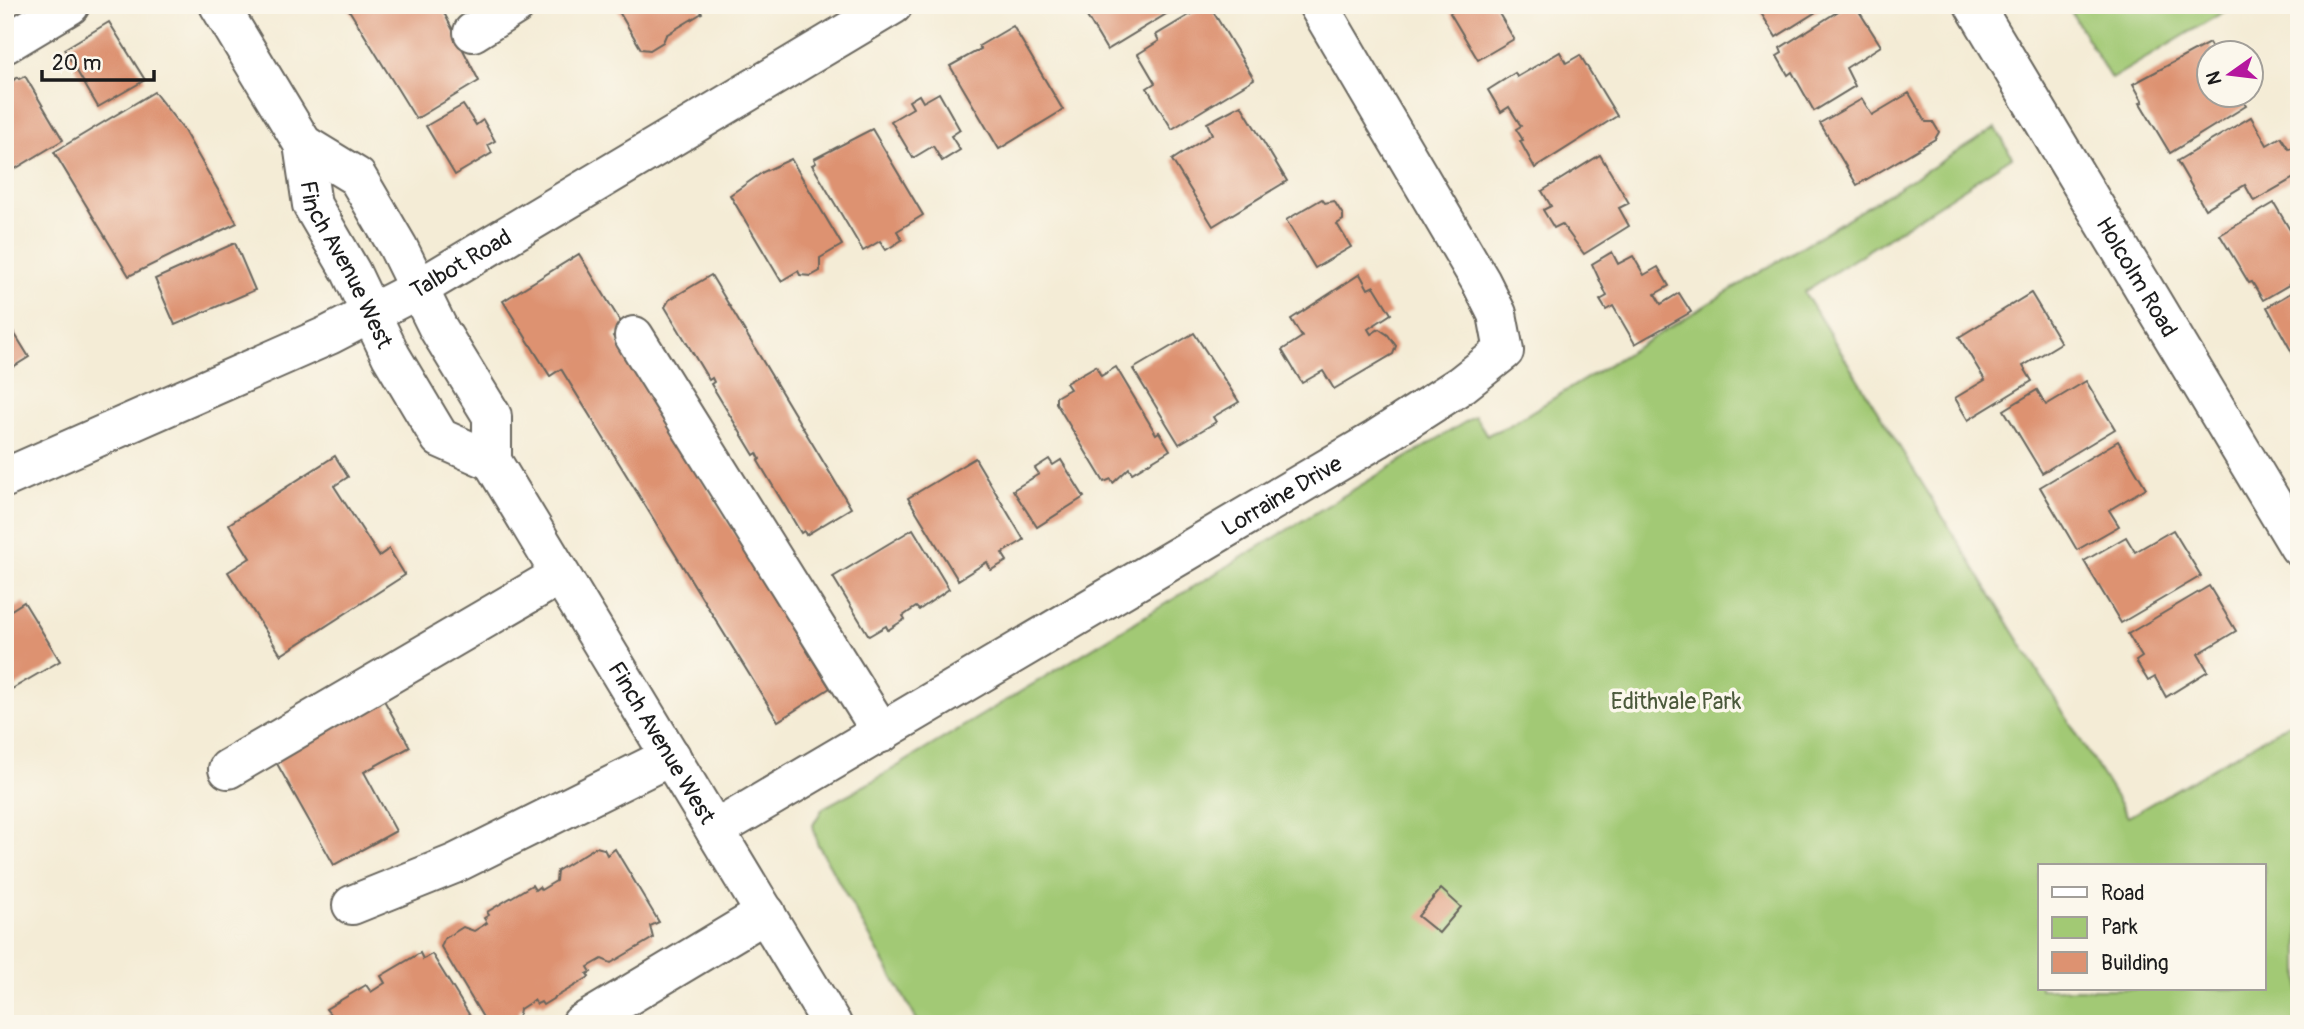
<svg xmlns="http://www.w3.org/2000/svg" width="2304" height="1029" font-family="Pangolin,sans-serif">
	<rect width="100%" height="100%" fill="#fbf7ec"/>
	<filter id="ink" filterUnits="userSpaceOnUse"><feTurbulence type="fractalNoise" baseFrequency=".0143" numOctaves="2"/><feDisplacementMap in="SourceGraphic" scale="14" xChannelSelector="R" yChannelSelector="G"/><feConvolveMatrix kernelMatrix="1 2 1 2 8 2 1 2 1" color-interpolation-filters="sRGB"/></filter>
	<filter id="wash" filterUnits="userSpaceOnUse"><feTurbulence type="fractalNoise" baseFrequency=".00686" numOctaves="4" result="noise"/><feDisplacementMap in="SourceGraphic" scale="28" xChannelSelector="R" yChannelSelector="G"/><feGaussianBlur stdDeviation="1.57" result="paint"/><feColorMatrix in="noise" values="0 0 0 0 0 0 0 0 0 0 0 0 0 0 0 0 0 1.4 0 .05"/><feComposite in="paint" operator="in"/></filter>
	<g filter="url(#wash)">
		<rect width="100%" height="100%" fill="#f4ecd6"/>
		<g fill="#a2c974" stroke="#5f7248" stroke-width="2" fill-rule="evenodd">
			<polygon points="2067,5 2235,5 2111,79"/>
			<path d="M1996 128 2012 157 1804 292 2128 817 2299 718V1024H919L817 843 813 825 823 808 873 781 1475 416 1487 435 1508 426ZM2040 866H2264V989H2040Z"/>
		</g>
		<g id="blocks">
			<g fill="#dd9271">
				<polygon points="346,5 440,5 479,81 416,119"/>
				<polygon points="615,5 698,5 702,13 666,35 663,42 650,50 641,49"/>
				<polygon points="1080,5 1181,5 1107,50"/>
				<polygon points="1206,5 1209,5 1254,79 1172,129 1147,88 1155,83 1138,54 1159,41 1156,35"/>
				<polygon points="1463,5 1494,5 1514,39 1478,60 1450,13"/>
				<polygon points="1756,5 1827,5 1776,37"/>
				<polygon points="1848,5 1855,5 1881,46 1846,68 1855,86 1814,111 1792,72 1788,75 1777,56 1782,53 1780,48"/>
				<polygon points="109,22 145,80 98,107 64,49"/>
				<polygon points="1013,26 1063,110 999,149 950,66 981,49 979,46"/>
				<polygon points="2209,43 2214,52 2210,52 2210,94 2239,94 2246,106 2170,153 2140,103 2143,102 2133,84"/>
				<polygon points="1560,52 1566,63 1580,55 1617,116 1535,168 1520,141 1523,140 1516,129 1521,126 1509,107 1501,112 1488,90 1515,73 1517,77"/>
				<polygon points="25,76 63,140 5,175 5,88 17,77 19,79"/>
				<polygon points="154,92 183,129 237,223 129,276 54,152"/>
				<polygon points="939,93 960,130 951,136 960,150 942,161 933,146 913,158 891,121 913,108 909,101 919,95 923,102"/>
				<polygon points="1909,93 1926,122 1933,122 1939,132 1935,139 1857,185 1820,123 1862,99 1872,115"/>
				<polygon points="463,105 476,125 483,120 495,141 488,145 492,153 455,175 426,126"/>
				<polygon points="1241,105 1287,181 1213,226 1172,160 1212,134 1207,123"/>
				<polygon points="2251,117 2267,145 2281,137 2289,149 2295,146 2299,153 2299,175 2254,201 2245,185 2205,209 2177,161"/>
				<polygon points="872,129 923,215 897,231 902,240 886,250 880,241 863,251 812,165 816,163 814,159"/>
				<polygon points="1600,155 1629,203 1619,208 1629,226 1584,254 1562,224 1554,228 1543,210 1551,206 1542,191"/>
				<polygon points="791,159 842,245 820,258 820,271 811,276 800,275 798,271 781,281 730,195 763,172"/>
				<polygon points="1322,199 1325,203 1334,201 1343,215 1343,220 1337,224 1351,247 1315,268 1286,220"/>
				<polygon points="2274,203 2299,245 2299,279 2263,300 2252,282 2249,283 2220,235"/>
				<polygon points="235,243 255,290 175,325 155,279"/>
				<polygon points="1612,252 1618,264 1633,256 1644,275 1658,267 1669,286 1655,294 1661,304 1679,293 1691,312 1635,344 1613,306 1606,310 1600,300 1607,296 1592,264"/>
				<polygon points="579,254 625,329 613,336 830,688 778,721 561,369 550,376 503,301"/>
				<polygon points="1360,274 1368,289 1374,286 1391,314 1368,329 1371,334 1379,329 1388,335 1396,346 1393,354 1334,389 1323,371 1302,383 1282,350 1302,337 1291,319"/>
				<polygon points="711,275 851,508 806,535 804,531 801,533 758,461 760,459 757,453 754,455 711,384 714,382 712,378 709,380 665,307 669,300"/>
				<polygon points="2299,288 2299,365 2267,307"/>
				<polygon points="2031,293 2061,343 2023,366 2032,381 1968,420 1955,398 1985,380 1959,337"/>
				<polygon points="5,318 29,357 5,372"/>
				<polygon points="1194,333 1239,402 1213,417 1216,422 1179,444 1133,369"/>
				<polygon points="1096,366 1101,376 1116,367 1156,434 1159,432 1170,450 1132,473 1129,468 1113,483 1111,479 1104,482 1056,403 1056,397 1070,389 1066,383"/>
				<polygon points="2086,381 2115,429 2042,473 2004,410 2037,390 2046,405"/>
				<polygon points="2118,441 2146,488 2109,510 2119,526 2077,550 2040,487"/>
				<polygon points="335,456 348,477 334,486 379,556 389,549 405,575 281,655 228,572 250,558 229,524"/>
				<polygon points="975,458 1024,540 1002,553 1007,561 991,570 987,562 958,580 908,498"/>
				<polygon points="1049,459 1053,465 1061,460 1084,497 1037,527 1013,490 1039,474 1035,468"/>
				<polygon points="913,529 949,589 919,610 916,607 903,616 905,619 888,630 886,626 869,636 833,577"/>
				<polygon points="2173,530 2201,576 2121,623 2084,561 2126,537 2135,552"/>
				<polygon points="2209,586 2236,631 2198,654 2208,671 2166,697 2155,677 2148,681 2136,661 2142,657 2128,634"/>
				<polygon points="24,602 60,661 5,693 5,614"/>
				<polygon points="380,693 410,747 364,772 396,831 334,865 271,753"/>
				<polygon points="596,847 604,849 607,855 615,849 659,922 650,926 653,938 611,963 602,959 588,967 591,972 587,974 589,977 543,1005 541,1002 537,1004 534,1000 520,1009 518,1019 510,1024 487,1024 441,947 444,939 463,927 474,931 487,923 484,918 489,915 487,912 532,885 535,890 539,887 541,890 556,881 557,871"/>
				<polygon points="1441,889 1461,907 1439,933 1418,916"/>
				<polygon points="420,953 423,959 432,954 475,1024 303,1024 313,1018 316,1023 330,1014 326,1009 366,985 371,992 385,983 381,976"/>
				<polygon points="698,1016 706,1018 709,1023 718,1017 722,1024 683,1024"/>
			</g>
		</g>
	</g>
	<g filter="url(#ink)">
		<use href="#blocks" fill-opacity="0" stroke="#68655d" stroke-width="2"/>
		<g fill="none" stroke-linecap="round" stroke-linejoin="round">
			<defs>
				<g id="minor">
					<path id="s1" d="M1974 5 2299 547"/>
					<polyline points="473,32 516,5"/>
					<polyline points="5,44 70,5"/>
					<polyline points="634,336 882,733"/>
					<path id="s2" d="M5 478 329 335 418 289 893 5"/>
					<polyline points="228,769 560,575"/>
					<path id="s3" d="M715 830 1377 439 1461 385 1504 351 1497 314 1481 282 1318 5"/>
					<polyline points="352,905 454,864 671,756"/>
					<polyline points="581,1024 766,913"/>
				</g>
				<g id="major">
					<path id="s4" d="M219 5 303 144 312 205 351 272 391 356 440 438 492 461"/>
					<path id="s5" d="M303 144 357 177 398 247 438 328 492 416V461L832 1024"/>
				</g>
			</defs>
			<use href="#minor" stroke="#68655d" stroke-width="42"/>
			<use href="#major" stroke="#68655d" stroke-width="42"/>
			<use href="#minor" stroke="#fff" stroke-width="38"/>
			<use href="#major" stroke="#fff" stroke-width="38"/>
		</g>
	</g>
	<g text-anchor="middle" stroke-width="7" stroke-linejoin="round" paint-order="stroke">
		<g font-size="23" fill="#1c1c1c" stroke="#fbf7ec">
			<text dy="8" stroke="none"><textPath href="#s4" startOffset="292">Finch Avenue West</textPath></text>
			<text dy="8" stroke="none"><textPath href="#s2" startOffset="504">Talbot Road</textPath></text>
			<text dy="8" stroke="none"><textPath href="#s1" startOffset="317">Holcolm Road</textPath></text>
			<text dy="8" stroke="none"><textPath href="#s3" startOffset="658">Lorraine Drive</textPath></text>
			<text dy="8" stroke="none"><textPath href="#s5" startOffset="712">Finch Avenue West</textPath></text>
		</g>
		<g font-size="23" fill="#4b593b" stroke="#fbf7ec">
			<text x="1676" y="709">Edithvale Park</text>
		</g>
	</g>
	<rect width="2304" height="1029" fill="none" stroke="#fbf7ec" stroke-width="28"/>
	<rect x="2038" y="864" width="228" height="126" fill="#fbf7ec" stroke="#a29f99" stroke-width="2"/>
	<rect x="2052" y="887" width="35" height="10" fill="#ffffff" stroke="#a29f99" stroke-width="2"/>
	<text x="2101" y="900" font-size="21" fill="#1c1c1c">Road</text>
	<rect x="2052" y="917" width="35" height="21" fill="#a2c974" stroke="#a29f99" stroke-width="2"/>
	<text x="2101" y="934" font-size="21" fill="#1c1c1c">Park</text>
	<rect x="2052" y="952" width="35" height="21" fill="#dd9271" stroke="#a29f99" stroke-width="2"/>
	<text x="2101" y="970" font-size="21" fill="#1c1c1c">Building</text>
	<g transform="translate(2230 74) rotate(256)"><circle r="33" fill="#fbf7ec" stroke="#a29f99" stroke-width="2"/>
	<path d="M0-5L12 26L0 18L-12 26Z" fill="#b5179e"/>
	<text y="-10" font-size="19" font-weight="bold" text-anchor="middle" fill="#1c1c1c">N</text>
	</g>
	<path d="M42 70v10h112v-10" fill="none" stroke="#1c1c1c" stroke-width="3.5"/>
	<text x="52" y="70" font-size="21" fill="#1c1c1c" stroke="#fbf7ec" stroke-width="5" paint-order="stroke">20 m</text>
</svg>
